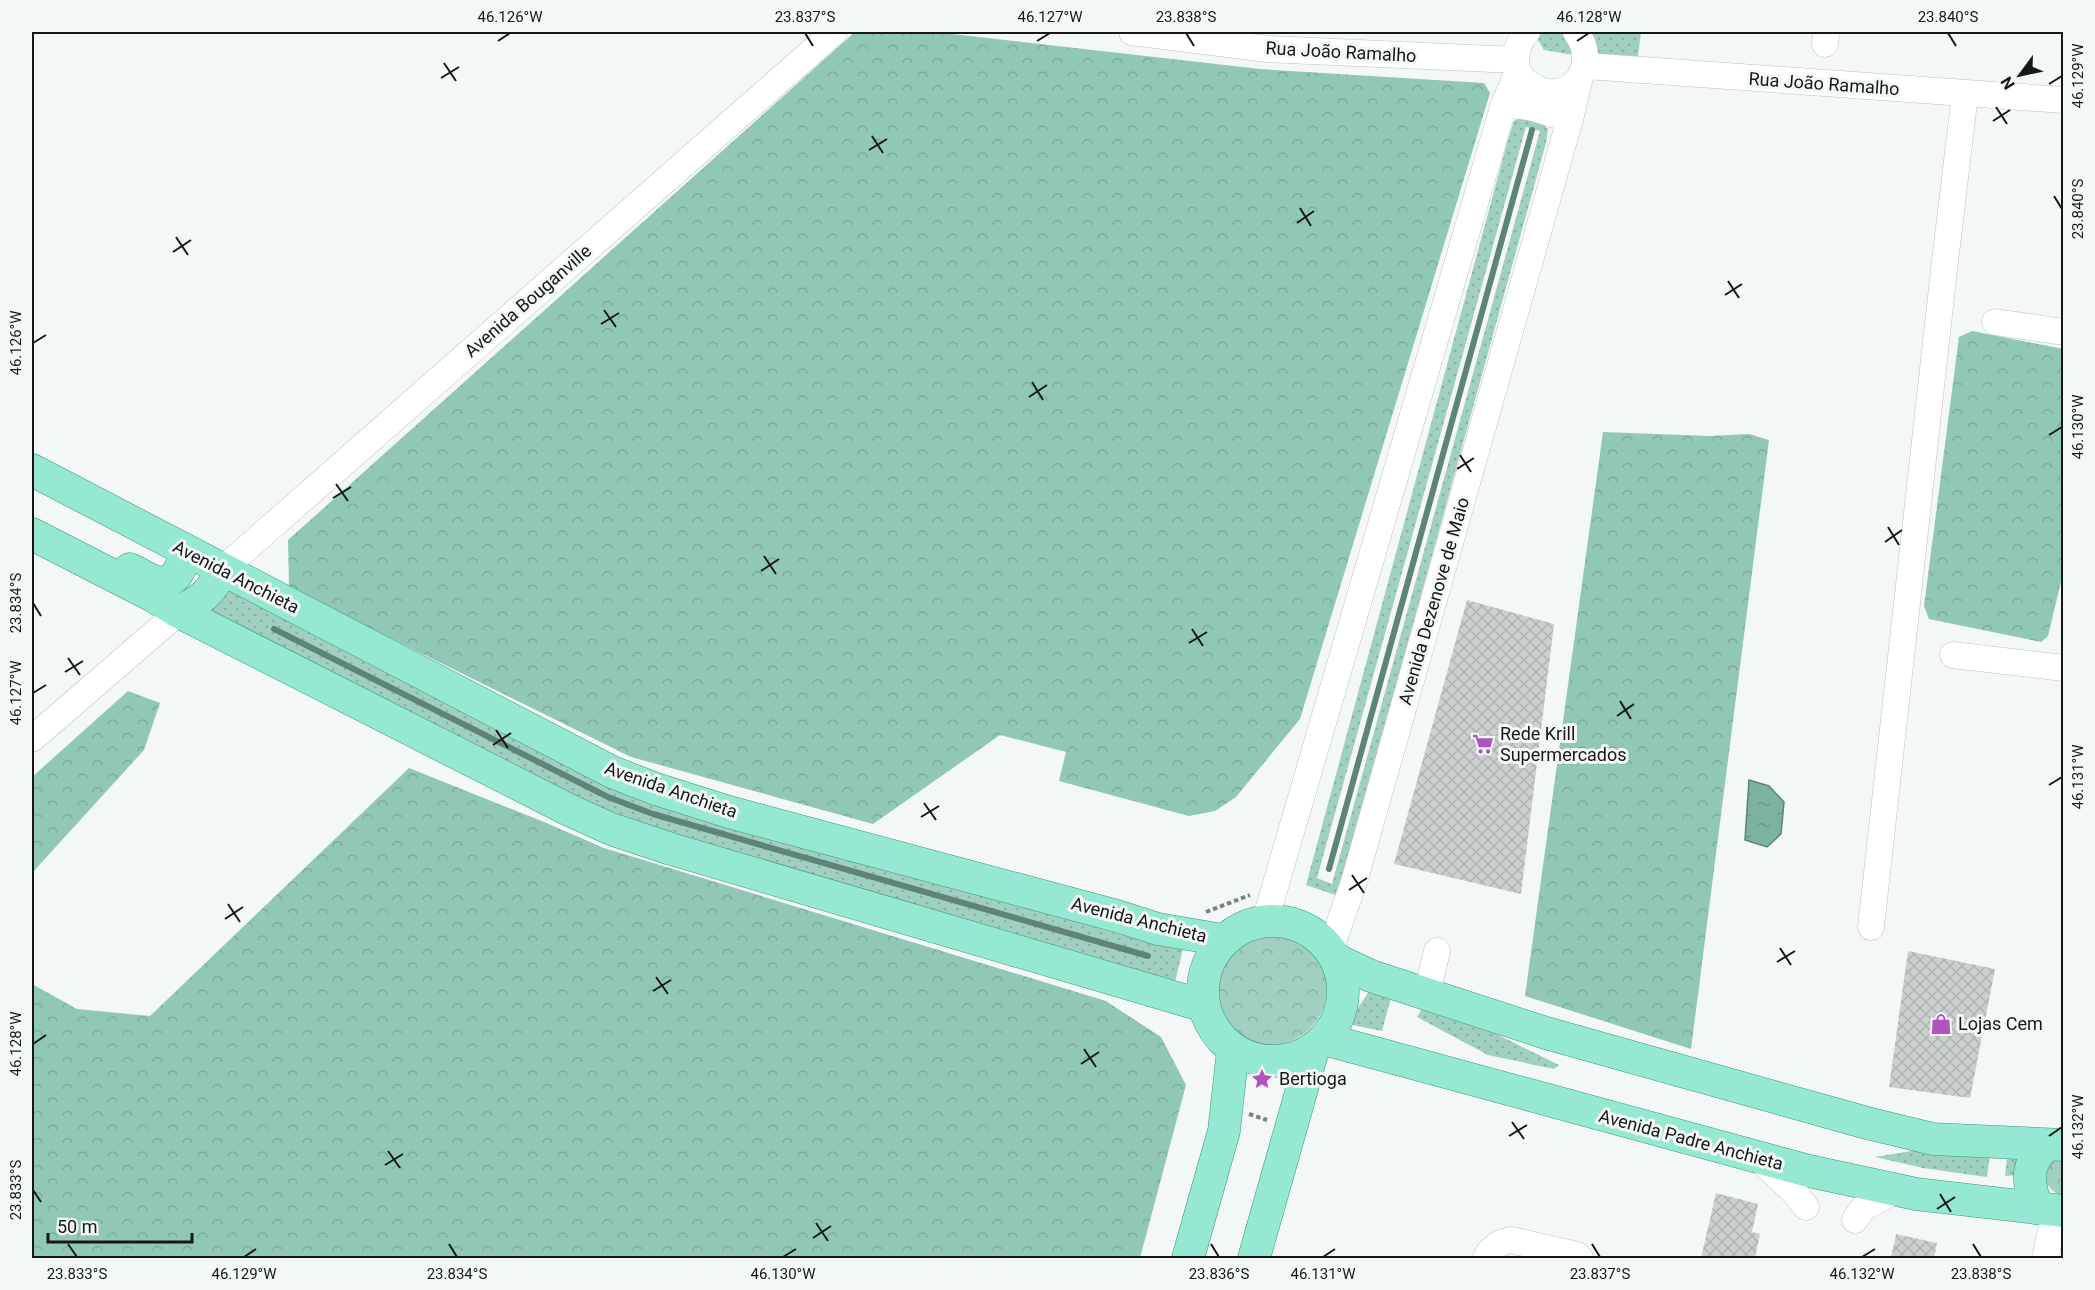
<svg xmlns="http://www.w3.org/2000/svg" width="2095" height="1290" font-family="Roboto,sans-serif">
	<defs>
		<pattern id="grass-dots" width="8" height="8" patternUnits="userSpaceOnUse" patternTransform="scale(1.5)"><rect width="8" height="8" fill="#a0d0bf"/><path d="M2 2h.1M6 6h.1" fill="none" stroke="#89b2a3" stroke-width="1.8" stroke-linecap="round"/></pattern>
		<pattern id="forest-crowns" width="20" height="18" patternUnits="userSpaceOnUse" patternTransform="scale(1.5)"><rect width="20" height="18" fill="#91c8b5"/><path d="M2 6a3 3 0 1 1 6 0M12 15a3 3 0 1 1 6 0" fill="none" stroke="#7cab9b"/></pattern>
		<pattern id="park-crowns" width="20" height="18" patternUnits="userSpaceOnUse" patternTransform="scale(1.5)"><rect width="20" height="18" fill="#a0d0bf"/><path d="M2 6a3 3 0 1 1 6 0M12 15a3 3 0 1 1 6 0" fill="none" stroke="#89b2a3"/></pattern>
		<pattern id="water-ripples" width="26" height="14" patternUnits="userSpaceOnUse" patternTransform="scale(1.5)"><rect width="26" height="14" fill="#7cb2a0"/><path d="M2 4q2-2 4 0t4 0M15 11q2-2 4 0t4 0" fill="none" stroke="#6a9889"/></pattern>
		<pattern id="building-cross-hatch" width="8" height="8" patternUnits="userSpaceOnUse" patternTransform="scale(1.5)"><rect width="8" height="8" fill="#cbd0ce"/><path d="M0 0l8 8M0 8l8-8" fill="none" stroke="#aeb2b0"/></pattern>
	</defs>
	<rect width="100%" height="100%" fill="#f3f8f6"/>
	<g fill="url(#grass-dots)" fill-rule="evenodd">
		<polygon points="1539,32 1641,32 1638,56 1567,54 1544,50 1538,40"/>
		<path d="M1523 116 1542 123 1548 129 1546 143 1338 896 1306 885 1509 136 1514 121ZM1526 127 1540 131 1332 884 1317 878Z"/>
		<polygon points="222,584 668,805 1147,942 1183,949 1175,982 614,817 203,609"/>
		<polygon points="1370,990 1392,994 1382,1031 1347,1024"/>
		<polygon points="1425,1004 1468,1020 1559,1065 1554,1069 1488,1055 1417,1017"/>
		<polygon points="1923,1149 1990,1154 1987,1177 1923,1168 1875,1157"/>
		<polygon points="2008,1150 2023,1153 2018,1175 2005,1176"/>
	</g>
	<g fill="url(#forest-crowns)">
		<polygon points="855,32 935,32 1260,69 1484,83 1490,93 1300,719 1236,797 1215,811 1189,816 1059,781 1066,752 1000,735 873,824 631,757 289,588 288,540"/>
		<polygon points="1972,331 2063,349 2064,569 2048,636 2041,642 1929,619 1924,606 1959,337"/>
		<polygon points="1603,432 1710,436 1749,434 1769,440 1691,1049 1525,996"/>
		<polygon points="128,691 160,703 144,750 32,873 32,777"/>
		<polygon points="409,768 544,822 604,848 1106,1001 1161,1037 1186,1085 1140,1258 32,1258 32,984 77,1009 150,1016"/>
	</g>
	<g fill="url(#park-crowns)">
		<circle cx="1270" cy="988" r="57"/>
		<path d="M2063 1153V1196H2062C2051 1192 2038 1178 2047 1164 2050 1159 2058 1156 2063 1153Z"/>
	</g>
	<polygon fill="url(#water-ripples)" stroke="#5d8477" stroke-width="1.5" points="1749,780 1769,786 1784,802 1781,834 1767,847 1745,840"/>
	<g fill="none" stroke-linecap="round" stroke-linejoin="round">
		<g stroke="#5d8477" stroke-width="6">
			<polyline points="274,629 608,797 653,814 1148,956"/>
			<polyline points="1329,869 1532,130"/>
		</g>
	</g>
	<g fill="url(#building-cross-hatch)">
		<polygon points="1467,600 1554,624 1521,894 1394,864"/>
		<polygon points="1908,951 1995,969 1970,1098 1889,1087"/>
		<polygon points="1716,1193 1758,1204 1752,1232 1760,1234 1755,1258 1701,1258"/>
		<polygon points="1896,1234 1937,1243 1934,1258 1891,1258"/>
	</g>
	<g fill="none" stroke-linecap="round" stroke-linejoin="round">
		<defs>
			<g id="minor">
				<polyline points="1132,32 1267,49 1516,60"/>
				<path d="M1527 32C1519 40 1517 49 1516 61 1516 72 1521 78 1529 84 1565 110 1603 69 1576 32"/>
				<polyline points="1825,44 1826,32"/>
				<polyline points="1586,66 2064,100"/>
				<polyline points="1504,104 1529,107 1570,119"/>
				<polyline points="1995,322 2064,332"/>
				<polyline points="222,570 834,32"/>
				<polyline points="1953,655 2064,668"/>
				<polyline points="32,739 179,612"/>
				<polyline points="1265,921 1504,104 1518,72"/>
				<polyline points="1871,927 1944,270 1965,94"/>
				<polyline points="1330,950 1354,882 1570,119 1580,77"/>
				<polyline points="1427,993 1437,951"/>
				<polyline points="1758,1158 1795,1193 1806,1207"/>
				<polyline points="1855,1220 1863,1208 1896,1190"/>
				<polyline points="1486,1258 1489,1252 1500,1243 1511,1240 1577,1255 1580,1258"/>
				<polyline points="2045,1258 2056,1210"/>
			</g>
			<g id="major">
				<polyline points="32,470 612,772 656,789 729,812 1117,916 1158,929 1223,940"/>
				<polyline points="32,534 153,596 179,612 569,810 611,829 671,849 1204,1006"/>
				<path d="M130 569C139 573 148 580 157 582 175 586 186 564 182 549"/>
				<path d="M179 612C201 600 211 593 222 570"/>
				<circle cx="1273" cy="991" r="70"/>
				<polyline points="1337,960 1371,976 1546,1033 1867,1123 1933,1139 2064,1145"/>
				<polyline points="1324,1039 1809,1171 1916,1194 2064,1211"/>
				<path d="M2036 1208C2029 1180 2023 1167 2047 1145"/>
				<polyline points="1188,1258 1224,1131 1233,1050"/>
				<polyline points="1254,1258 1313,1050"/>
			</g>
		</defs>
		<use href="#minor" stroke="#bcc1bf" stroke-width="27"/>
		<use href="#major" stroke="#3a957c" stroke-width="33"/>
		<g stroke="#7d807f" stroke-width="4" stroke-dasharray="4.5 3" stroke-linecap="butt">
			<polyline points="1206,912 1250,895"/>
			<polyline points="1198,1029 1209,1044"/>
			<polyline points="1249,1114 1267,1120"/>
		</g>
		<use href="#minor" stroke="#fff" stroke-width="26"/>
		<use href="#major" stroke="#95e8d1" stroke-width="32"/>
	</g>
	<path fill="none" stroke="#161817" stroke-width="2" d="M805 33 813 46M1186 33 1194 46M1948 33 1956 46M498 41 510 33M1037 41 1050 33M1577 41 1589 33M444 63 456 81M441 78 459 67M2049 84 2062 76M1996 107 2007 124M1993 121 2010 110M872 136 883 153M869 150 887 139M2054 196 2062 209M1300 208 1311 226M1297 223 1314 211M176 237 188 255M173 252 191 240M1728 281 1739 298M1725 295 1742 284M604 310 616 327M601 324 619 313M33 343 46 335M1032 382 1043 400M1029 397 1047 385M2049 435 2062 427M1460 455 1471 472M1457 469 1474 458M336 484 348 501M333 498 351 487M1888 527 1899 545M1885 542 1902 530M764 556 776 574M761 571 779 559M33 603 41 616M1192 629 1203 646M1189 643 1207 632M68 658 80 675M65 672 83 661M33 693 46 685M1620 701 1631 719M1617 716 1634 704M496 730 508 748M493 745 511 733M2049 785 2062 777M924 803 936 820M921 817 939 806M1352 875 1364 893M1349 890 1367 878M228 904 240 922M225 919 243 907M1780 948 1791 965M1777 962 1795 951M656 977 668 994M653 991 671 980M33 1044 46 1035M1084 1049 1096 1067M1081 1064 1099 1052M1512 1122 1524 1139M1509 1136 1527 1125M2049 1136 2062 1127M388 1151 400 1168M385 1165 403 1154M33 1190 41 1202M1940 1194 1951 1212M1937 1209 1955 1197M816 1223 828 1241M813 1238 831 1226M68 1244 77 1257M449 1244 457 1257M1211 1244 1219 1257M1592 1244 1600 1257M1973 1244 1981 1257M244 1257 256 1249M783 1257 796 1249M1323 1257 1335 1249M1862 1257 1875 1249"/>
	<defs>
		<symbol id="supermarket-bare" viewBox="-9 -9 18 18"><path d="M-6-5.5h2.5l.6 2H6L4.5 2H-2.5L-4.4-4H-6ZM-1.5 3.2a1.3 1.3 0 1 0 .1 0ZM3 3.2a1.3 1.3 0 1 0 .1 0Z" fill="#af53be" stroke="#f3f8f6" stroke-width="2.5" paint-order="stroke"/></symbol>
		<symbol id="shop-bare" viewBox="-9 -9 18 18"><path d="M-5-2.5h2.3a2.7 3.5 0 0 1 5.4 0H5L5.5 6h-11ZM-1.5-2.5h3a1.5 2.3 0 0 0-3 0Z" fill="#af53be" stroke="#f3f8f6" stroke-width="2.5" paint-order="stroke"/></symbol>
		<symbol id="sight-bare" viewBox="-9 -9 18 18"><path d="M0-6L1.8-2.2L6-1.7L2.9 1.2L3.7 5.4L0 3.3L-3.7 5.4L-2.9 1.2L-6-1.7L-1.8-2.2Z" fill="#af53be" stroke="#f3f8f6" stroke-width="2.5" paint-order="stroke"/></symbol>
	</defs>
	<g fill-rule="evenodd">
		<use href="#supermarket-bare" x="1468" y="729" width="30" height="30"/>
		<use href="#shop-bare" x="1926" y="1009" width="30" height="30"/>
		<use href="#sight-bare" x="1247" y="1064" width="30" height="30"/>
	</g>
	<g text-anchor="middle" stroke-width="6" stroke-linejoin="round" paint-order="stroke">
		<g font-size="18" fill="#161817" stroke="#f3f8f6">
			<text transform="translate(1341 52) rotate(3)" y="6">Rua João Ramalho</text>
			<text transform="translate(1824 84) rotate(4)" y="6">Rua João Ramalho</text>
			<text transform="translate(528 301) rotate(-41)" y="6">Avenida Bouganville</text>
			<text transform="translate(236 577) rotate(27)" y="6">Avenida Anchieta</text>
			<text transform="translate(1434 601) rotate(-74)" y="6">Avenida Dezenove de Maio</text>
			<text transform="translate(671 790) rotate(19)" y="6">Avenida Anchieta</text>
			<text transform="translate(1139 920) rotate(14)" y="6">Avenida Anchieta</text>
			<text transform="translate(1691 1140) rotate(15)" y="6">Avenida Padre Anchieta</text>
		</g>
		<g font-size="18" fill="#161817" stroke="#f3f8f6" text-anchor="start">
			<text x="1500" y="740">Rede Krill<tspan x="1500" dy="21">Supermercados</tspan></text>
			<text x="1958" y="1030">Lojas Cem</text>
			<text x="1279" y="1085">Bertioga</text>
		</g>
	</g>
	<rect width="2095" height="1290" fill="none" stroke="#f3f8f6" stroke-width="66"/>
	<g transform="translate(2020 75) rotate(237)" stroke="#f3f8f6" stroke-width="4.5" paint-order="stroke">
	<path d="M0-4.5L10 22L0 15L-10 22Z" fill="#161817"/>
	<text y="-9" font-size="16" font-weight="bold" text-anchor="middle" fill="#161817">N</text>
	</g>
	<path d="M48 1233v9h144v-9" fill="none" stroke="#161817" stroke-width="3"/>
	<text x="57" y="1233" font-size="18" fill="#161817" stroke="#f3f8f6" stroke-width="4.5" paint-order="stroke">50 m</text>
	<rect x="33" y="33" width="2029" height="1224" fill="none" stroke="#161817" stroke-width="2"/>
	<g font-size="15" text-anchor="middle" fill="#161817">
		<text x="510" y="22">46.126°W</text>
		<text x="805" y="22">23.837°S</text>
		<text x="1050" y="22">46.127°W</text>
		<text x="1186" y="22">23.838°S</text>
		<text x="1589" y="22">46.128°W</text>
		<text x="1948" y="22">23.840°S</text>
		<text transform="translate(2078 76) rotate(-90)" y="5">46.129°W</text>
		<text transform="translate(2078 209) rotate(-90)" y="5">23.840°S</text>
		<text transform="translate(16 343) rotate(-90)" y="5">46.126°W</text>
		<text transform="translate(2078 427) rotate(-90)" y="5">46.130°W</text>
		<text transform="translate(16 603) rotate(-90)" y="5">23.834°S</text>
		<text transform="translate(16 693) rotate(-90)" y="5">46.127°W</text>
		<text transform="translate(2078 777) rotate(-90)" y="5">46.131°W</text>
		<text transform="translate(16 1044) rotate(-90)" y="5">46.128°W</text>
		<text transform="translate(2078 1127) rotate(-90)" y="5">46.132°W</text>
		<text transform="translate(16 1190) rotate(-90)" y="5">23.833°S</text>
		<text x="77" y="1279">23.833°S</text>
		<text x="244" y="1279">46.129°W</text>
		<text x="457" y="1279">23.834°S</text>
		<text x="783" y="1279">46.130°W</text>
		<text x="1219" y="1279">23.836°S</text>
		<text x="1323" y="1279">46.131°W</text>
		<text x="1600" y="1279">23.837°S</text>
		<text x="1862" y="1279">46.132°W</text>
		<text x="1981" y="1279">23.838°S</text>
	</g>
</svg>
